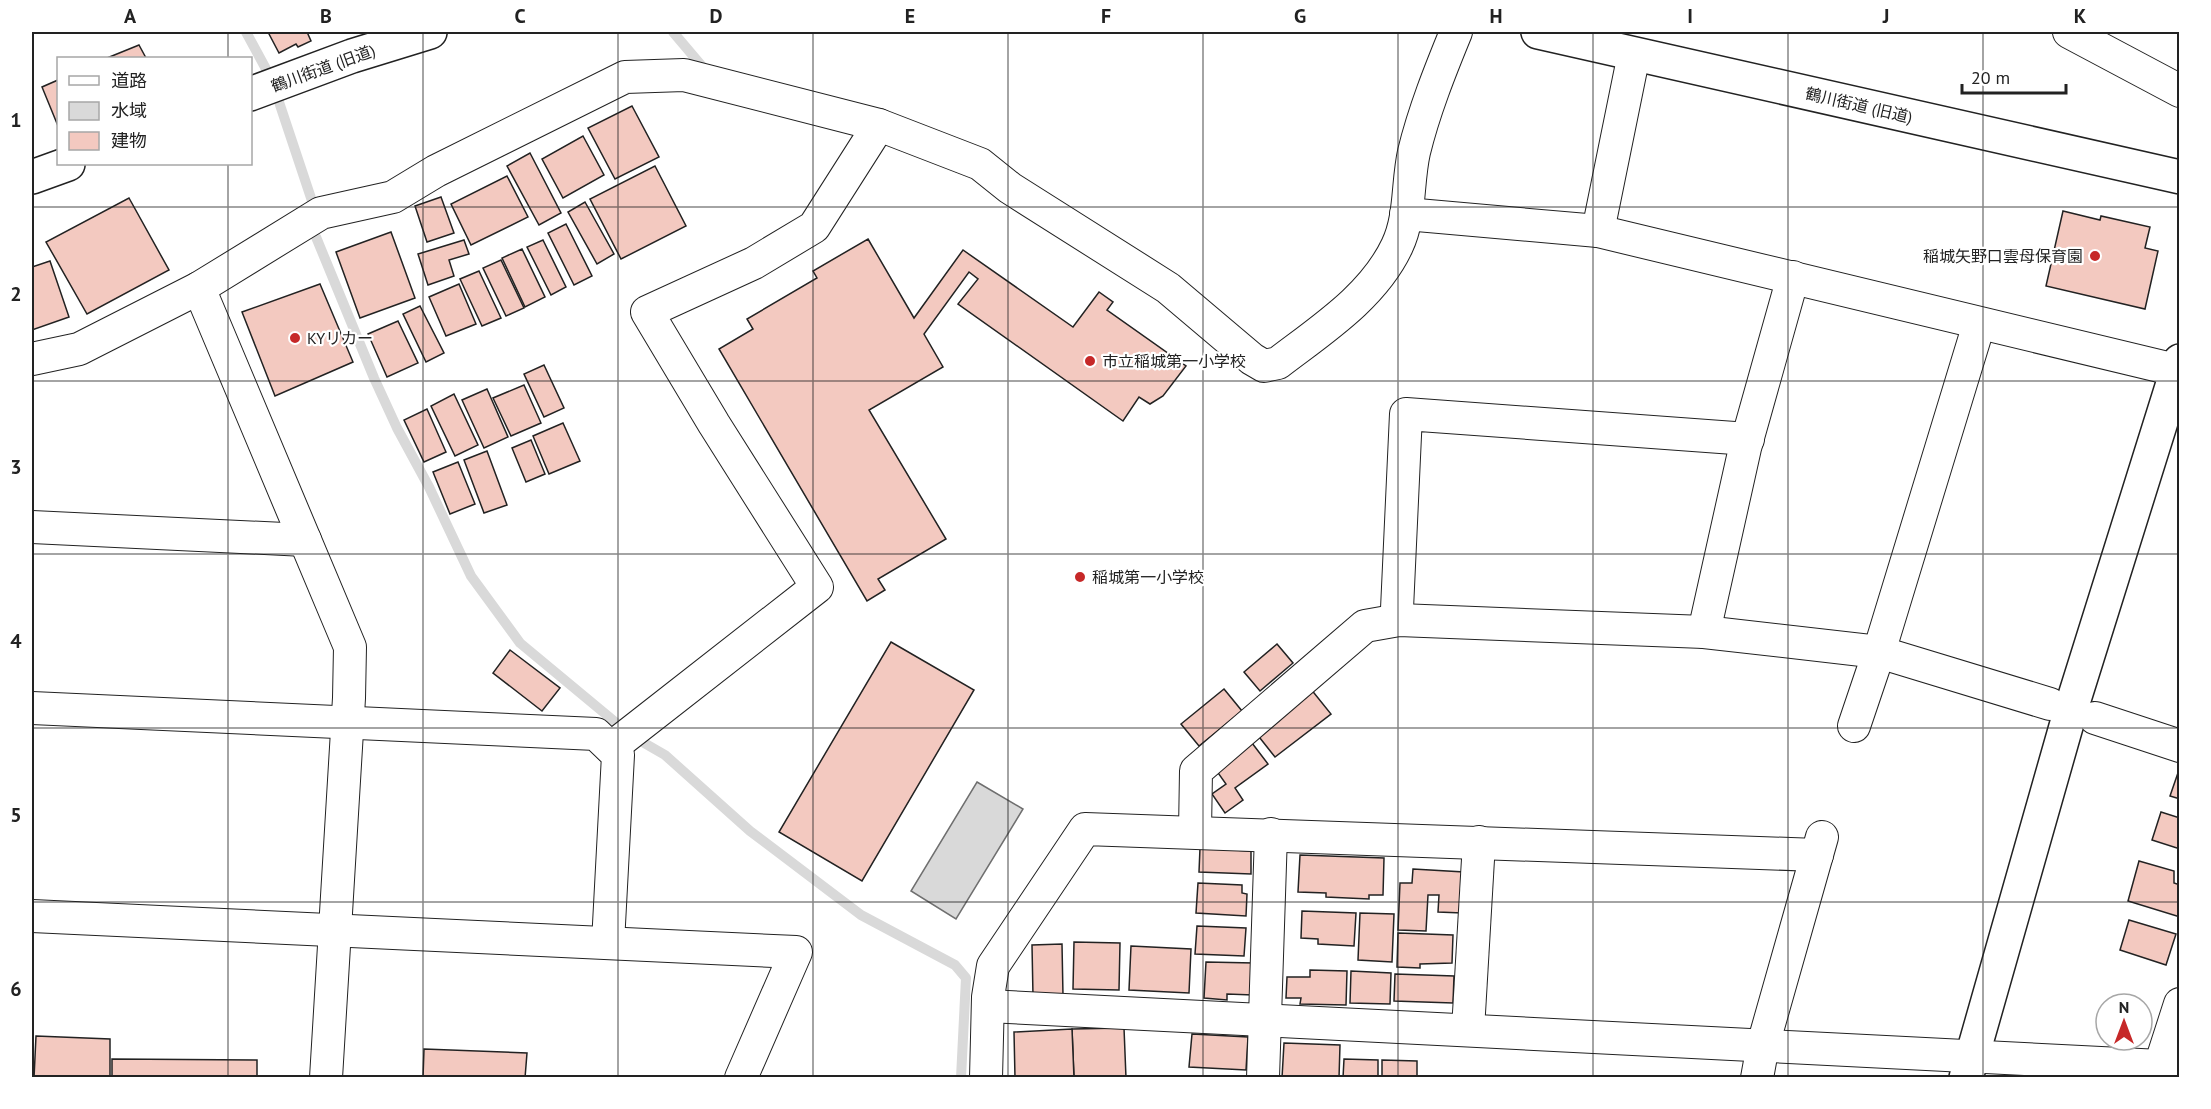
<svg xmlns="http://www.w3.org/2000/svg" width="2211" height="1109" font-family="'PT Sans','Noto Sans JP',sans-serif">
	<rect width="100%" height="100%" fill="#fff"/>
	<polygon fill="#d9d9d9" stroke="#6f6f6f" stroke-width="1.5" points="977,782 1023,809 956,919 911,891"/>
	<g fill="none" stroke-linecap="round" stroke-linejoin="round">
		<g stroke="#d9d9d9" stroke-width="10">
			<polyline points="246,32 266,69"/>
			<polyline points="673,32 706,71"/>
			<polyline points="279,102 312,201"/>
			<polyline points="316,237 374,378 397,428 429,487 471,576 520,643 632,736 665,755 750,831 861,915 955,965 966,978 961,1078"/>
		</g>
	</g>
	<g fill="#f3c9c0" stroke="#222" stroke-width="1.5">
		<polygon points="268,32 307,32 311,41 298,47 296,44 279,53"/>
		<polygon points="139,45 146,58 107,58"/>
		<polygon points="58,80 58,126 42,87"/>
		<polygon points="632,106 659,157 615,179 588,128"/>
		<polygon points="583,136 604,175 563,198 542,159"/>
		<polygon points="530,153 561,213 539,225 507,166"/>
		<polygon points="655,166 686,226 621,259 590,199"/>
		<polygon points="507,176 528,217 471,245 451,204"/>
		<polygon points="441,197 454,233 427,242 415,206"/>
		<polygon points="129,198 169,270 87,314 46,242"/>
		<polygon points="585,202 614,254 597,264 568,212"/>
		<polygon points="2063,211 2100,220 2101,216 2150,227 2145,248 2158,251 2145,309 2046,286"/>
		<polygon points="566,224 592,276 574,285 548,233"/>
		<polygon points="391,232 415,298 360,318 336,252"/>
		<polygon points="868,239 914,318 963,250 1073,327 1099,292 1113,302 1107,310 1186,366 1163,396 1150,404 1139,397 1123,421 958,304 978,279 969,272 924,334 943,367 869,410 946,539 878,579 885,590 867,601 719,349 753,329 747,319 817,278 813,271"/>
		<polygon points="464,240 469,254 449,260 454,276 428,285 418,254"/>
		<polygon points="543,240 566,287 551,295 527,247"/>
		<polygon points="522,249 545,297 525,307 502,258"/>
		<polygon points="501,260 524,308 506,316 483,268"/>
		<polygon points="50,261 69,317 32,330 32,267"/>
		<polygon points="479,271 501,318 482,326 460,279"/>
		<polygon points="320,284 353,362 275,396 242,312"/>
		<polygon points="459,284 476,324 446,336 429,297"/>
		<polygon points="420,306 444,353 426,362 403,314"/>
		<polygon points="398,321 418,363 387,377 368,334"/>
		<polygon points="544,365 564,408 544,417 524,374"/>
		<polygon points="524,385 541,423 511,436 493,398"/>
		<polygon points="487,389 508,437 484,448 462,400"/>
		<polygon points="454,394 478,445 455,456 431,406"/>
		<polygon points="427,409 446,452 424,462 404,420"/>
		<polygon points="563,423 580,461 549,474 533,436"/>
		<polygon points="531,440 545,474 526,482 512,448"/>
		<polygon points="487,451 507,505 484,513 464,460"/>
		<polygon points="458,462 475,504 450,514 433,472"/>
		<polygon points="891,642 974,690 862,881 779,832"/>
		<polygon points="1277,644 1293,663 1260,691 1244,672"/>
		<polygon points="510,650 560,688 542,711 493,673"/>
		<polygon points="1306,683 1331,714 1275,757 1256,733"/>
		<polygon points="1224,689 1242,711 1199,746 1181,724"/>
		<polygon points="1252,743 1268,764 1235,788 1243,800 1225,813 1212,794 1226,784 1216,770"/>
		<polygon points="2180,767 2180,799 2170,796"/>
		<polygon points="2161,812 2180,818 2180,849 2152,840"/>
		<polygon points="1200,848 1251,851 1251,874 1199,872"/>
		<polygon points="1300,855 1384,858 1383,895 1369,895 1369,899 1326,897 1326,893 1298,892"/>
		<polygon points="2139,861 2174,871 2174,883 2180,885 2180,917 2128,901"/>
		<polygon points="1413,869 1464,872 1462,913 1438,912 1439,895 1428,895 1426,931 1398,930 1400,883 1412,883"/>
		<polygon points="1198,883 1242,885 1242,893 1247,894 1246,916 1196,913"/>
		<polygon points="1302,911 1356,913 1354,946 1318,944 1318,939 1301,938"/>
		<polygon points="1360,913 1394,914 1392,962 1358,960"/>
		<polygon points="2129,920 2176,934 2166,965 2120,950"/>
		<polygon points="1197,926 1246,928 1244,956 1195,954"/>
		<polygon points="1398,933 1453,935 1452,963 1420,964 1420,968 1397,967"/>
		<polygon points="1074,942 1120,943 1119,990 1073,989"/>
		<polygon points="1062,944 1063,996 1033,996 1032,945"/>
		<polygon points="1131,946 1191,949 1189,993 1129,990"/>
		<polygon points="1206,962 1254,963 1253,995 1227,994 1227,1000 1204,998"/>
		<polygon points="1310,970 1347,971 1346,1005 1300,1004 1301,998 1286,998 1287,977 1310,977"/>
		<polygon points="1351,971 1391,973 1390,1004 1350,1003"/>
		<polygon points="1395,974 1454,976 1453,1003 1394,1001"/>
		<polygon points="1124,1028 1126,1078 1074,1078 1072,1029"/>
		<polygon points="1072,1029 1074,1078 1015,1078 1014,1032"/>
		<polygon points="1192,1034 1248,1037 1246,1070 1189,1067"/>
		<polygon points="36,1036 110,1039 110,1078 34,1078"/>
		<polygon points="1284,1043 1340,1045 1339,1078 1282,1078"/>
		<polygon points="424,1049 527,1053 525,1078 423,1078"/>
		<polygon points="112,1059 257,1060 257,1078 112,1078"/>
		<polygon points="1344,1059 1378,1060 1378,1078 1343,1078"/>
		<polygon points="1382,1060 1417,1061 1417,1078 1382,1078"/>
	</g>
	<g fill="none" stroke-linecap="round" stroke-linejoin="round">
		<defs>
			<g id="minor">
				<polyline points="2069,32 2180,91"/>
				<polyline points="1406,214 1598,231 2180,371"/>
				<polyline points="1598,231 1634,54"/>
				<polyline points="199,288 350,647 349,698 326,1078"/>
				<path d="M32 359 79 349 199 288 321 213 393 197 436 171 625 77 684 75 879 125 980 164 1010 188 1168 288 1252 359 1264 366 1278 363C1321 330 1373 297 1397 246 1411 217 1407 183 1414 152 1424 111 1440 71 1456 32"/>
				<polyline points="32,527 305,540"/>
				<polyline points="1399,620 1397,609 1406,414 1748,439"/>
				<polyline points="1704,632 1745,448 1793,277"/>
				<polyline points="32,708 596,734 618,755 608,943"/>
				<polyline points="2095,718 2180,746"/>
				<polyline points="1854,726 1879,652 1979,324"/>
				<polyline points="611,748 817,587 714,424 647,312 754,263 814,227 879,125"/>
				<polyline points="1195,831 1196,771 1365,626 1399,620 1704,632 1879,652 2050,704"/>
				<polyline points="32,916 796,952 741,1078"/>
				<polyline points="988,1006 2180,1067"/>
				<polyline points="1468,1030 1479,842"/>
				<polyline points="2160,1066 2180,1004"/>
				<polyline points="986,1078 988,997 993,966 1085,829 1817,855"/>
				<polyline points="1263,1078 1271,834"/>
				<polyline points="1757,1078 1763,1045 1822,837"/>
			</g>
			<polyline id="tertiary" points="1966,1078 2071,709 2180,361"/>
			<g id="primary">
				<polyline points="1538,32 2180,177"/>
				<polyline points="250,94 352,56 430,32"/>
				<polyline points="32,177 68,164"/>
			</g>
		</defs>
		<use href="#minor" stroke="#222" stroke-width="34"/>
		<use href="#tertiary" stroke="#222" stroke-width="36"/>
		<use href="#primary" stroke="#222" stroke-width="36"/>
		<use href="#minor" stroke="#fff" stroke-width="32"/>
		<use href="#tertiary" stroke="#fff" stroke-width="33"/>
		<use href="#primary" stroke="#fff" stroke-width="33"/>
	</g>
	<path fill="none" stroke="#222" stroke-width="1.5" stroke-opacity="0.55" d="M228 32V58M423 32V1078M618 32V1078M813 32V1078M1008 32V1078M1203 32V1078M1398 32V1078M1593 32V1078M1788 32V1078M1983 32V1078M228 164V1078M32 207H2180M32 381H2180M32 554H2180M32 728H2180M32 902H2180"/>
	<g fill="#c62828" stroke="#fff" stroke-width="2">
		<circle cx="2095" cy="256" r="6"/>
		<circle cx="295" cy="338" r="6"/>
		<circle cx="1090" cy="361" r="6"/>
		<circle cx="1080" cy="577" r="6"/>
	</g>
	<g text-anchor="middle" stroke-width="4.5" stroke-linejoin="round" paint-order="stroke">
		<g font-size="16" fill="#222" stroke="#fff">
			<text transform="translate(323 68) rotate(-20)" y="6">鶴川街道 (旧道)</text>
			<text transform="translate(1859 105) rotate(13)" y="6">鶴川街道 (旧道)</text>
		</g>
		<g font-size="16" fill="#222" stroke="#fff" text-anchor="start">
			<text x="2083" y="262" text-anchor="end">稲城矢野口雲母保育園</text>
			<text x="307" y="344">KYリカー</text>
			<text x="1102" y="367">市立稲城第一小学校</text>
			<text x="1092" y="583">稲城第一小学校</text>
		</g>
	</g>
	<rect width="2211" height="1109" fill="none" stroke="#ffffff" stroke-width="66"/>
	<rect x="57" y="57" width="195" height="108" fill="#ffffff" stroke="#a7a7a7" stroke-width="1.5"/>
	<rect x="69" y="76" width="30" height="9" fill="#ffffff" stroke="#a7a7a7" stroke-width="1.5"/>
	<text x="111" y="87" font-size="18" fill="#222222">道路</text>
	<rect x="69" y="102" width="30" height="18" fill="#d9d9d9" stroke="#a7a7a7" stroke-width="1.5"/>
	<text x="111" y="117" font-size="18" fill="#222222">水域</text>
	<rect x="69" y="132" width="30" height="18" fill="#f3c9c0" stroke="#a7a7a7" stroke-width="1.5"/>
	<text x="111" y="147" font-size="18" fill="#222222">建物</text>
	<g transform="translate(2124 1022)"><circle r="28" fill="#ffffff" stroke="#a7a7a7" stroke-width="1.5"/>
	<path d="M0-4.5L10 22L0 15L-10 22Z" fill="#c62828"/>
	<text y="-9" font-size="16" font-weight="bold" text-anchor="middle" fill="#222222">N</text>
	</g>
	<path d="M1962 84v9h104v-9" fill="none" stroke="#222222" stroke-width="3"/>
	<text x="1971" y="84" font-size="18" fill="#222222" stroke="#ffffff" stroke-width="4.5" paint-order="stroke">20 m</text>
	<rect x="33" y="33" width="2145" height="1043" fill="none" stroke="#222" stroke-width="2"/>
	<g font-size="20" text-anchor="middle" font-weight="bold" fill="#222">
		<text x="130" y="23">A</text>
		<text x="326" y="23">B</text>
		<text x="520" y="23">C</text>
		<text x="716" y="23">D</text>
		<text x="910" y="23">E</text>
		<text x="1106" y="23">F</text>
		<text x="1300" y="23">G</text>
		<text x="1496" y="23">H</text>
		<text x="1690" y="23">I</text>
		<text x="1886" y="23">J</text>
		<text x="2080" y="23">K</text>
		<text x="16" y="127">1</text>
		<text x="16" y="301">2</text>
		<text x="16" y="474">3</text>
		<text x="16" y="648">4</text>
		<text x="16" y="822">5</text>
		<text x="16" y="996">6</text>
	</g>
</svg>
